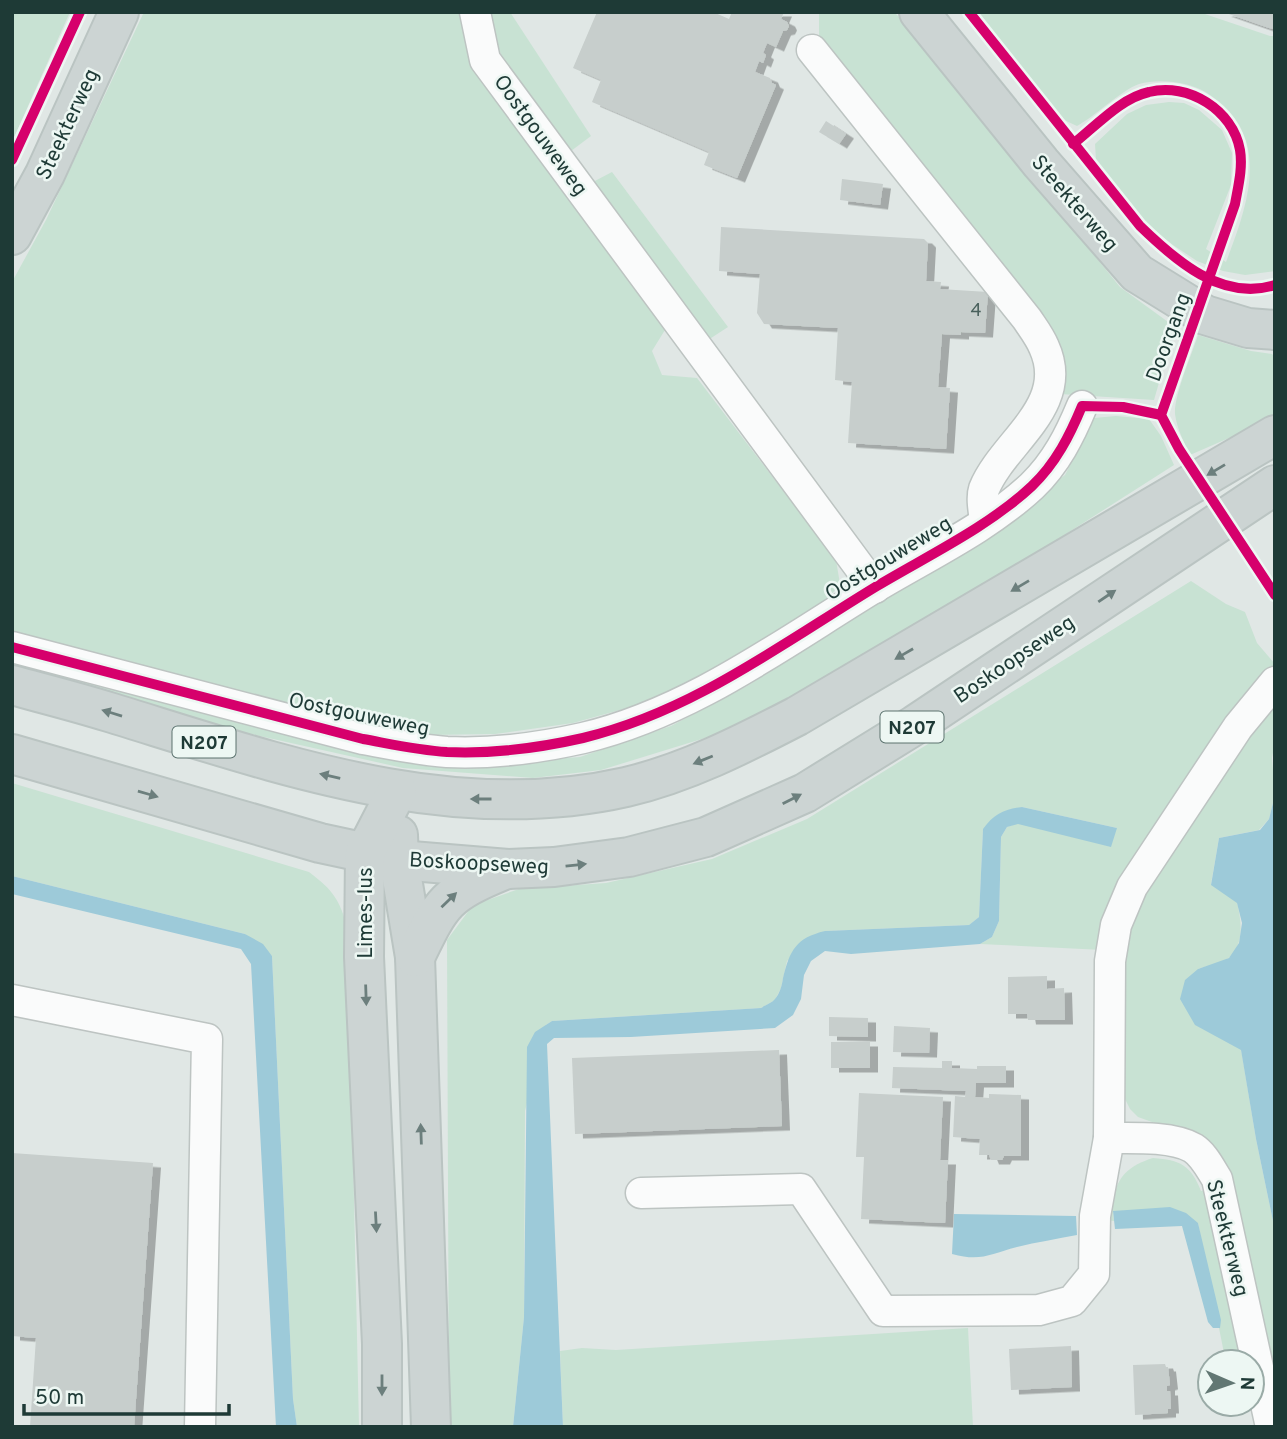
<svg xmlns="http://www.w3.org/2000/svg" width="1287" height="1439" font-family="Overpass,sans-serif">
	<defs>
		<filter id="shadow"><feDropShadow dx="8" dy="4.5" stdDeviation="0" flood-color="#0004"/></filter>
	</defs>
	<rect width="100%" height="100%" fill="#e0e7e5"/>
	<g fill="#c8e2d3">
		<polygon points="14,12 70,12 12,142 12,18"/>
		<polygon points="144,12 459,12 468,56 668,325 652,351 662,375 697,378 836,560 840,584 827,600 749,653 656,700 573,723 495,734 428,735 352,723 12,633 12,282 46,220"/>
		<polygon points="487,12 510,12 591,136 567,154 502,58"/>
		<polygon points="819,12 894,12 910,28 1120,287 1175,327 1154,400 1060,394 1062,376 819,45"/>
		<path d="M977 12H1199L1270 36H1275V271L1245 275 1223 271 1197 261 1173 245 1149 226 1096 160 1095 144 1127 114 1146 105 1169 102 1184 103 1199 110 1222 130 1232 153 1231 185 1206 249 1226 262C1249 202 1273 135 1207 93 1190 82 1160 78 1139 84 1120 91 1097 115 1077 126L1064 120Z"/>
		<polygon points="612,172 728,327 708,340 591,183"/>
		<path d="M1198 335 1251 351 1272 354 1275 357V418L1190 455C1184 442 1177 429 1175 414 1174 395 1192 354 1198 335Z"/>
		<polygon points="1116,416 1149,419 1161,436 1174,465 1033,555 744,726 601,770 533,778 403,768 251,734 36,674 39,670 368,755 525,761 580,757 671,726 749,685 990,530 1065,475 1094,418"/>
		<polygon points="1191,581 1226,604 1245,612 1257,643 1275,664 1275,667 1256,691 1103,950 980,944 992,937 999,921 1001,837 1007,827 1018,823 1035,827 1117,828 1022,807 983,829 979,917 969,925 825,931 787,961 781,988 775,1000 761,1008 552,1021 546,1025 525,1111 524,1317 513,1427 449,1427 447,940 473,905 519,889 606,883 712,859 807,819"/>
		<path d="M1275 695V742L1272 758 1275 795 1269 819 1259 830 1219 838 1211 884 1237 902C1241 920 1245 942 1230 957 1223 963 1207 966 1198 969L1196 1025 1241 1049 1256 1139 1273 1221 1275 1385 1234 1199 1163 1126 1138 1117 1130 1109 1118 1085 1124 926Z"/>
		<path d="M12 783 309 872C334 891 339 899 348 929L359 1427H297L293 1399 272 956 245 934 12 876Z"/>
		<path d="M1153 1158C1180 1160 1191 1165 1201 1191L1209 1189 1248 1362H1230L1225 1358 1198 1223 1113 1212 1114 1221 1104 1220 1106 1201 1114 1202C1115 1177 1130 1165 1153 1158Z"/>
		<polygon points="968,1328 973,1427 563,1427 560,1351 582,1348 616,1350"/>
	</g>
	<g fill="#9dcad9">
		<polygon points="1275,795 1275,1268 1273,1221 1256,1139 1241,1050 1195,1025 1180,999 1185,980 1198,969 1229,958 1239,943 1242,923 1237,903 1211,885 1219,838 1260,830 1269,819"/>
		<path d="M1022 807 1117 828 1111 847 1018 824 1007 827 1001 837 999 921 992 937 980 944 851 954 825 951 811 961 804 975 801 999 793 1015 775 1028 631 1037 554 1038 547 1044 563 1427H513L524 1317 527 1047 535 1032 552 1021 761 1008C765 1005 772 1003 775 999 780 993 782 985 783 978 790 950 796 938 825 931L969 925 979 917 983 829C994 814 1004 809 1022 807Z"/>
		<polygon points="12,876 245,934 263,944 272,956 293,1399 297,1427 276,1427 251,964 241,949 12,894"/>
		<polygon points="1170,1207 1186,1213 1198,1223 1221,1320 1220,1328 1213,1328 1208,1322 1182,1226 1115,1229 1113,1211"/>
		<path d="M954 1214 1076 1216 1077 1235C1057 1239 1037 1242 1017 1247 990 1254 981 1262 952 1254Z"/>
	</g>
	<g fill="#c7cecc" filter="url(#shadow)">
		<polygon points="597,12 713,12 729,19 732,12 784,12 781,19 787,22 789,26 787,30 783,31 776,47 767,43 763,53 766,55 763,63 759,61 755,72 770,78 772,83 776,85 737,178 704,165 709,152 592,102 601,80 573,68"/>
		<polygon points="1223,12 1275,12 1275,29 1269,28"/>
		<polygon points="826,121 846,134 839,144 819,132"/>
		<polygon points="842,179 883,184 880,205 840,200"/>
		<polygon points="721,227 924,239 928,243 926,281 941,282 940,289 988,292 985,333 961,332 961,335 942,334 938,387 950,388 946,449 848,443 852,382 835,380 838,328 764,324 757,313 760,274 719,271"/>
		<polygon points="1047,976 1047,989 1064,988 1065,1020 1028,1020 1027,1014 1008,1014 1008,977"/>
		<polygon points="829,1017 868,1018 868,1037 829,1036"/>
		<polygon points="894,1026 930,1028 929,1053 893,1052"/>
		<rect x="831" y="1042" width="39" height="26"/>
		<polygon points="779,1050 782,1126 575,1134 572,1058"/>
		<polygon points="942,1061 952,1061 952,1068 977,1069 977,1066 1006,1066 1006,1083 976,1083 975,1097 989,1098 989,1094 1021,1095 1021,1156 1004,1156 1002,1160 991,1160 989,1155 979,1155 980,1139 953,1137 955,1096 965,1097 966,1091 892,1088 893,1067 942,1068"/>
		<polygon points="859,1093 943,1097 940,1160 948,1160 945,1223 861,1219 864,1157 856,1157"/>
		<polygon points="12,1153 153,1163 134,1427 30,1427 36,1338 12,1336"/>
		<polygon points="1071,1346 1072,1387 1011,1390 1009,1349"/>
		<polygon points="1165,1364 1166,1367 1168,1367 1170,1385 1167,1386 1167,1391 1170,1391 1171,1409 1168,1409 1168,1413 1135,1415 1133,1365"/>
	</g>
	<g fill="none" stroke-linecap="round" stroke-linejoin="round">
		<defs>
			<g id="minor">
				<polyline points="475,12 485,60 875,588"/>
				<path d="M812 50 1027 319C1033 328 1040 337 1044 347 1071 406 1003 442 984 489 981 498 984 512 985 521"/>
				<path d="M12 647 363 739C391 744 418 750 447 752 491 754 539 748 583 738 692 712 783 643 877 586 929 555 988 527 1032 486 1056 463 1070 435 1082 406"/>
				<polyline points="12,1000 207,1039 200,1427"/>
				<polyline points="641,1193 801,1189 883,1311 1039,1310 1072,1301 1094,1274 1095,1216 1109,1138"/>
				<path d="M1271 1427 1217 1179C1210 1168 1204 1155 1193 1148 1172 1136 1132 1138 1109 1138L1110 961 1116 925 1132 887 1238 727 1275 682"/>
			</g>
			<g id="major">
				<polyline points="919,12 1041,163 1137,273 1205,315 1248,328 1275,330"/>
				<polyline points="12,235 45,174 119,12"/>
				<path d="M12 685C45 694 77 702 109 712 276 763 450 827 626 787 686 773 743 744 797 716L1275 435"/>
				<polyline points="12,754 320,843 399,860 508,869 554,867 629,857 706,837 805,793 915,725 1275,485"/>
				<polyline points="398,835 399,860 415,957 431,1427"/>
				<path d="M415 957C442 901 446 894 504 870"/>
				<polyline points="382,1427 382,1344 364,957 365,853 397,791"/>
			</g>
		</defs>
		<use href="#minor" stroke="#bdc4c2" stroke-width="33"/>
		<use href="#major" stroke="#bac4c2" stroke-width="42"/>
		<use href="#minor" stroke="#fafbfb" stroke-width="30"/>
		<use href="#major" stroke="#ccd4d3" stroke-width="38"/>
		<defs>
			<g id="cycleway">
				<path d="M969 12 1140 226C1175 260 1222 302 1275 285"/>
				<path d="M1073 144C1096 126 1121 98 1149 92 1188 82 1233 110 1240 150 1243 168 1238 187 1235 204L1161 415 1179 449 1275 595"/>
				<polyline points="12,160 80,12"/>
				<path d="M12 647 363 739C391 744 418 750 447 752 491 754 539 748 583 738 692 712 783 643 877 586 929 555 988 527 1032 486 1056 463 1070 435 1082 406L1123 407 1161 415"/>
			</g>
		</defs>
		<use href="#cycleway" stroke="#edf7f3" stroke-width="15"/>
		<use href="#cycleway" stroke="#d6006c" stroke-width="10"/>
	</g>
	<defs><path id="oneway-solid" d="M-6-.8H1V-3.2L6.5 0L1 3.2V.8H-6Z" transform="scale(1.75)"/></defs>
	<g fill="#6c7f7d">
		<use href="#oneway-solid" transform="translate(1216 470) rotate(149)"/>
		<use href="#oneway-solid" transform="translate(1020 586) rotate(149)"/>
		<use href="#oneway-solid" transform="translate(1107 596) rotate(-34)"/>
		<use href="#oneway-solid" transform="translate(904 654) rotate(150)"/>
		<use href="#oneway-solid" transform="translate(112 713) rotate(-163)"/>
		<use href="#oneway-solid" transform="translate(703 760) rotate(158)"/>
		<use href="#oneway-solid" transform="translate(330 776) rotate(-167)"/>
		<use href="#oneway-solid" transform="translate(148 794) rotate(16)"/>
		<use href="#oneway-solid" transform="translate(481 799) rotate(-180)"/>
		<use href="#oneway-solid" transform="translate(792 799) rotate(-27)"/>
		<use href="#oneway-solid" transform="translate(576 865) rotate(-6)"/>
		<use href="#oneway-solid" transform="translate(449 900) rotate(-44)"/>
		<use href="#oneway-solid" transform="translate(366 995) rotate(88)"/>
		<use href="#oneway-solid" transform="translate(421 1134) rotate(-92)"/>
		<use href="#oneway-solid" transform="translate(376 1222) rotate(87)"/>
		<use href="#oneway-solid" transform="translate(382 1385) rotate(90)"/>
	</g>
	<g text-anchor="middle" stroke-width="5" stroke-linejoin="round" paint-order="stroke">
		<g font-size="18" fill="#49605c">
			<text x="976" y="316">4</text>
		</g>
		<g fill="#edf7f3" stroke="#5c736f" stroke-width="2">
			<rect x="880.5" y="711.5" width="63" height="31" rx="5"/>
			<rect x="172.5" y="726.5" width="63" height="31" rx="5"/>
		</g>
		<g font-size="19" font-weight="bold" fill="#1e3a36">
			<text x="912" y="734">N207</text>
			<text x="204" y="749">N207</text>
		</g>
		<g font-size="21" fill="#1e3a36" stroke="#edf7f3">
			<text transform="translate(67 124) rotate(-65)" y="7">Steekterweg</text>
			<text transform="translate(541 135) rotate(54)" y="7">Oostgouweweg</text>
			<text transform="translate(1075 203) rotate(49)" y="7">Steekterweg</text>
			<text transform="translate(1168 337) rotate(-70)" y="7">Doorgang</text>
			<text transform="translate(888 558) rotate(-31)" y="7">Oostgouweweg</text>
			<text transform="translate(1014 659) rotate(-34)" y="7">Boskoopseweg</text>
			<text transform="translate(359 714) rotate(12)" y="7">Oostgouweweg</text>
			<text transform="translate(479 863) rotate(3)" y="7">Boskoopseweg</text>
			<text transform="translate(365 913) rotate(-90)" y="7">Limes-lus</text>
			<text transform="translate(1228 1238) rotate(76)" y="7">Steekterweg</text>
		</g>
	</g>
	<rect width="1287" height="1439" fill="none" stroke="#1e3a36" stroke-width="28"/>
	<g transform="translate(1231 1383) rotate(92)"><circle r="33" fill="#edf7f3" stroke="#9aaba7" stroke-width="2"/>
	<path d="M0-5L12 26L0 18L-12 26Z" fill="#627773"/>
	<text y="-10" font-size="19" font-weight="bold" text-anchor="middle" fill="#1e3a36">N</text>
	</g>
	<path d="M24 1404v10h205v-10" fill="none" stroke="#1e3a36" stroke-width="3.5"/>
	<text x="35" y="1404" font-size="21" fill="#1e3a36" stroke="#edf7f3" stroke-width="5" paint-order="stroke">50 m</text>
</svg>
